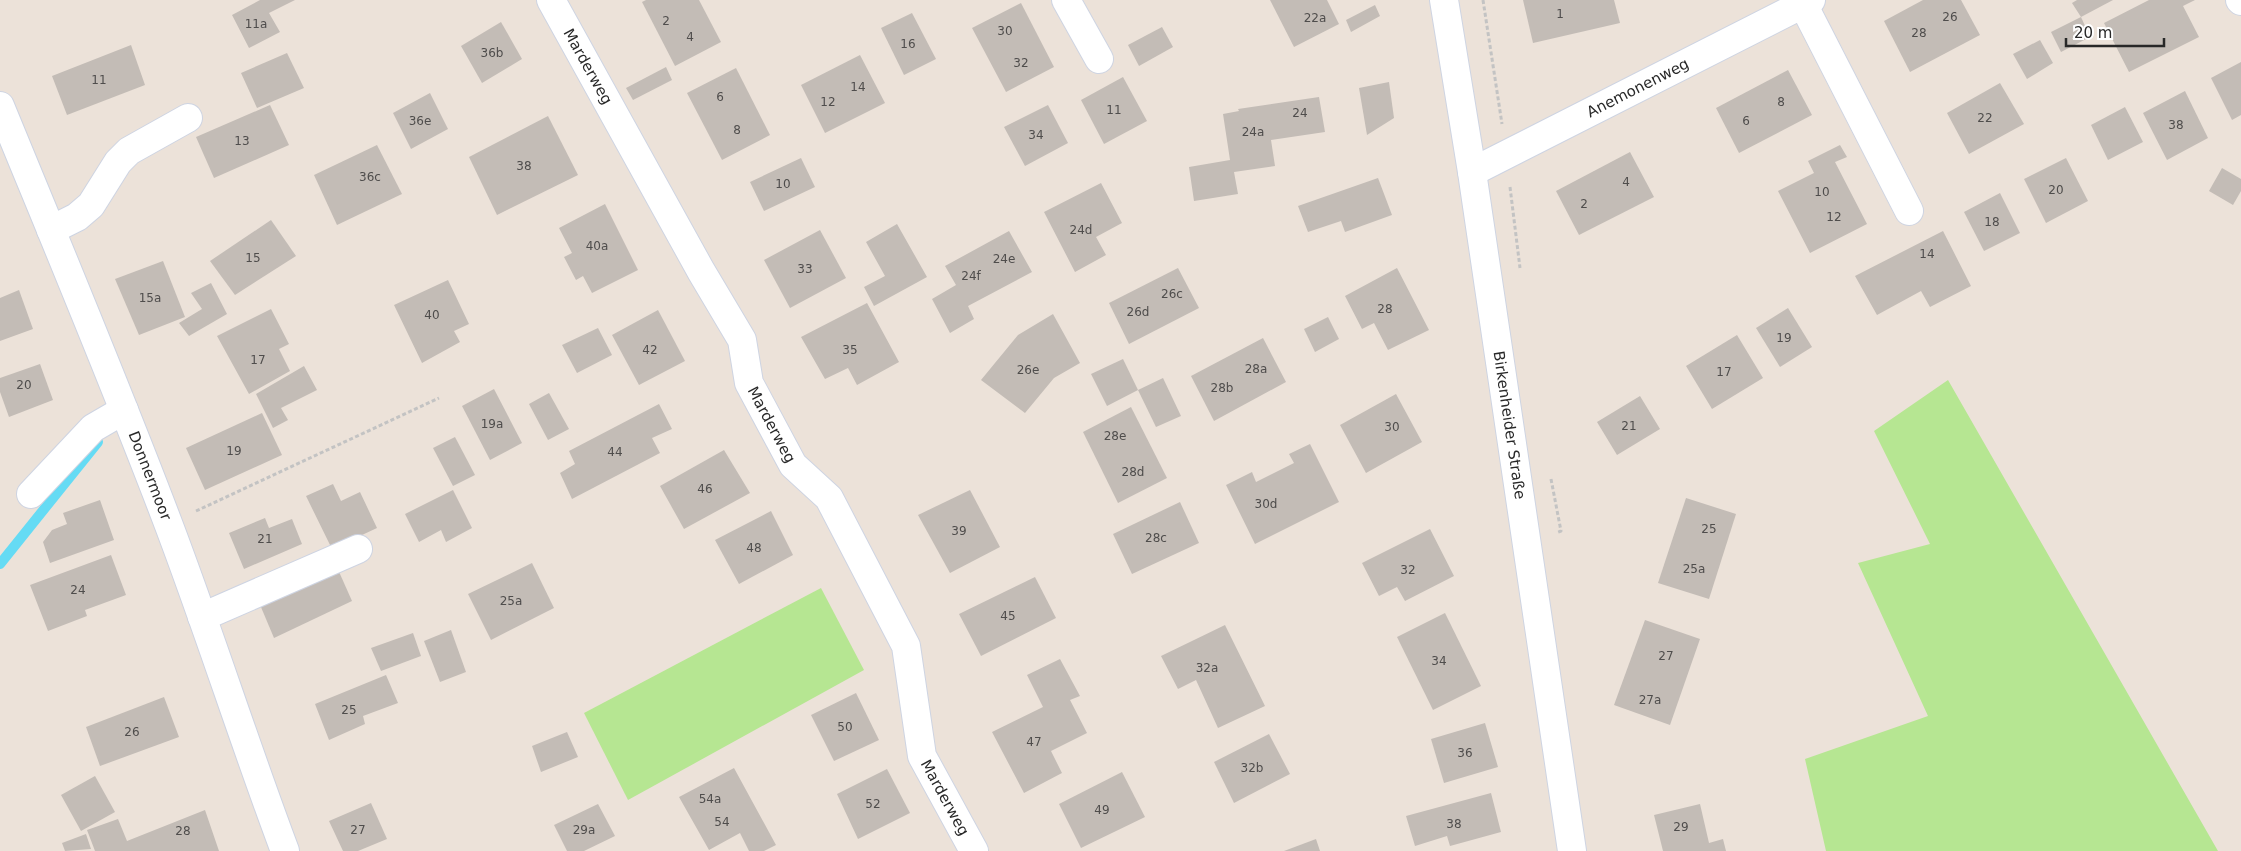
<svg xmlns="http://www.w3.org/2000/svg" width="2241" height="851" font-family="'DejaVu Sans',sans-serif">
	<rect width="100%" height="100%" fill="#ece2d9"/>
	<g fill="#b6e692">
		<polygon points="1948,380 2218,851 1826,851 1805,759 1928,716 1858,563 1930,544 1874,431"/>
		<polygon points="821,588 864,670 628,800 584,713"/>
	</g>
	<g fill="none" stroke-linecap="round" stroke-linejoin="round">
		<polyline stroke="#65dbf4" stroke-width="10" points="0,564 98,442"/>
	</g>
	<g fill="#c3bcb6">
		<polygon points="260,0 295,0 269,13 280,32 249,48 232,15"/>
		<polygon points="646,0 699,0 721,42 675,66 642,2"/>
		<polygon points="1270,0 1327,0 1339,24 1294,47"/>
		<polygon points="1523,0 1614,0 1620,23 1533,43"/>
		<polygon points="1923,0 1961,0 1980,35 1910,72 1884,21"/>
		<polygon points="2077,0 2113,0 2081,17 2072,3"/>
		<polygon points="2149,0 2195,0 2183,6 2199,37 2129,72 2104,23"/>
		<polygon points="1021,3 1054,67 1006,92 972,28"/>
		<polygon points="1375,5 1380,16 1351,32 1346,20"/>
		<polygon points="912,13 936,59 904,75 881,28"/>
		<polygon points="2081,17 2090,37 2061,52 2051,32"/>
		<polygon points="501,22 522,59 482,83 461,46"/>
		<polygon points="1162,27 1173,47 1139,66 1128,45"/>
		<polygon points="2040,40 2053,63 2027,79 2013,54"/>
		<polygon points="131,45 145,85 67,115 52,76"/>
		<polygon points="287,53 304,88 257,108 241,73"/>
		<polygon points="860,55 885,103 825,133 801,85"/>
		<polygon points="2241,62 2241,115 2232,120 2211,78"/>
		<polygon points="666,67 672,80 633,100 626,88"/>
		<polygon points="736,68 770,135 722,160 687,93"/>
		<polygon points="1788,70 1812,115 1739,153 1716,108"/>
		<polygon points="1123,77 1147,121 1104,144 1081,100"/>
		<polygon points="1389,82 1394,118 1367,135 1359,88"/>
		<polygon points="2000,83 2024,124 1969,154 1947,113"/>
		<polygon points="2185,91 2208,138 2167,160 2143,113"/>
		<polygon points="430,93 448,129 411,149 393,113"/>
		<polygon points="1319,97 1325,132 1271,140 1275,166 1234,172 1238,194 1194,201 1189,167 1230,160 1223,114 1239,111 1238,109"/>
		<polygon points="270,105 289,145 214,178 196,137"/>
		<polygon points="1048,105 1068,143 1025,166 1004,127"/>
		<polygon points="2125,107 2143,142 2108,160 2091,125"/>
		<polygon points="548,116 578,175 497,215 469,157"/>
		<polygon points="377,145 402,194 337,225 314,175"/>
		<polygon points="1840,145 1847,157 1835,162 1867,224 1810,253 1778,191 1814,173 1808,161"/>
		<polygon points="1630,152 1654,197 1579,235 1556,191"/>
		<polygon points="801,158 815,187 764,211 750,182"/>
		<polygon points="2066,158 2088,201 2046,223 2024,179"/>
		<polygon points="2222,168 2241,179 2241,191 2233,205 2209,191"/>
		<polygon points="1378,178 1392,215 1345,232 1341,221 1308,232 1298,206"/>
		<polygon points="1101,183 1122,223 1096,237 1106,255 1075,272 1044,212"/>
		<polygon points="2000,193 2020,233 1984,251 1964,212"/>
		<polygon points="605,204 638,270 592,293 583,276 576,280 564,257 572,253 559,228"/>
		<polygon points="271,220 296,256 235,295 210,261"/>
		<polygon points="897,224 927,277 874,306 864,287 885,276 866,242"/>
		<polygon points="820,230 846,278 790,308 764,260"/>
		<polygon points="1009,231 1032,272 968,306 974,319 950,333 932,299 956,285 945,266"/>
		<polygon points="1943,231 1971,286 1930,307 1921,291 1877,315 1855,276"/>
		<polygon points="163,261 185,317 139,335 115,279"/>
		<polygon points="1178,268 1199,308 1129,344 1109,303"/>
		<polygon points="1397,268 1429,330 1388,350 1374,323 1362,329 1345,296"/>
		<polygon points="448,280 469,324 454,331 460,342 422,363 394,305"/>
		<polygon points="211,283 227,314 189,336 179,323 202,309 191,293"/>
		<polygon points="19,290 33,329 0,341 0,298"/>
		<polygon points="867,303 899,362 857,385 848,368 825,379 801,337"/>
		<polygon points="1788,308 1812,347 1780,367 1756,328"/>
		<polygon points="271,309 289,344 279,349 290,371 249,394 217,336"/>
		<polygon points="658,310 685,361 639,385 612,335"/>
		<polygon points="1053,314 1080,363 1054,378 1025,413 981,380 1018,335"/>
		<polygon points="1328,317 1339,339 1315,352 1304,329"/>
		<polygon points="598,328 612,355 577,373 562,345"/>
		<polygon points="1737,335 1763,378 1712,409 1686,366"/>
		<polygon points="1263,338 1286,382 1214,421 1191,376"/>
		<polygon points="1123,359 1138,390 1107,406 1091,374"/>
		<polygon points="40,364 53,400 9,417 0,392 0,378"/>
		<polygon points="304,366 317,390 281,408 288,420 273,428 256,394"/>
		<polygon points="1163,378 1181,416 1156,427 1138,390"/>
		<polygon points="494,389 522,443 490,460 462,406"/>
		<polygon points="549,393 569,429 548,440 529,404"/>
		<polygon points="1396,394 1422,442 1366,473 1340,425"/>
		<polygon points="1640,396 1660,429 1617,455 1597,422"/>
		<polygon points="659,404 672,429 652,438 660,453 572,499 560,473 575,464 569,451"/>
		<polygon points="1131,407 1167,478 1118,503 1083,432"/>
		<polygon points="262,413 282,455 205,490 186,448"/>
		<polygon points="455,437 475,475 453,486 433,448"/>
		<polygon points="1310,444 1339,502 1255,544 1226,485 1252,472 1256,482 1294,463 1289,454"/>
		<polygon points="724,450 750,493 684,529 660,486"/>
		<polygon points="333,484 341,501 360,492 377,528 332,549 306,496"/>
		<polygon points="453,490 472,528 446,542 441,530 419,542 405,514"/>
		<polygon points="970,490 1000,547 950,573 918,515"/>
		<polygon points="1686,498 1736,514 1709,599 1658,583"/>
		<polygon points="100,500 114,540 50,563 43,542 52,530 67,524 63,513"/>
		<polygon points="1180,502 1199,543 1132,574 1113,534"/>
		<polygon points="771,511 793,555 739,584 715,540"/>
		<polygon points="265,518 269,528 292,519 302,544 244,569 229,533"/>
		<polygon points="1430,529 1454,576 1405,601 1397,587 1379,596 1362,563"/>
		<polygon points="111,555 126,595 85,610 87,616 48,631 30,585"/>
		<polygon points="532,563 554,608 491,640 468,594"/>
		<polygon points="336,565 352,601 274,638 258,600"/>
		<polygon points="1035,577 1056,618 981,656 959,614"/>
		<polygon points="1445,613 1481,686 1433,710 1397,637"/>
		<polygon points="1645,620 1700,639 1670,725 1614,705"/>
		<polygon points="1225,625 1265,706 1218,728 1196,680 1178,689 1161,656"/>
		<polygon points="451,630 466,672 440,682 424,641"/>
		<polygon points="413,633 421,656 381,671 371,648"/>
		<polygon points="1060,659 1080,696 1070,700 1087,733 1051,751 1062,773 1024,793 992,732 1043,707 1027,675"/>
		<polygon points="386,675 398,703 363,716 365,724 329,740 315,704"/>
		<polygon points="856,693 879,740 834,761 811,715"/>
		<polygon points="164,697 179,737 100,766 86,727"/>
		<polygon points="1485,723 1498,767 1444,783 1431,739"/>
		<polygon points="567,732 578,757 541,772 532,746"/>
		<polygon points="1269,734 1290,774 1234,803 1214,762"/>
		<polygon points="734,768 776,845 764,851 749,851 740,833 709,850 679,797"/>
		<polygon points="887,769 910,813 858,839 837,794"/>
		<polygon points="1122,772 1145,817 1081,848 1059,804"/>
		<polygon points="95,776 115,812 81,831 61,795"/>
		<polygon points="1491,793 1501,832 1450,846 1447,836 1415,846 1406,816"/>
		<polygon points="371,803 387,839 358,851 343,851 329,821"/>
		<polygon points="598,804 615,836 584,851 567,851 554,825"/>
		<polygon points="1700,804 1709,843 1723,839 1726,851 1663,851 1654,815"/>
		<polygon points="205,810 219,851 95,851 87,830 118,819 127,841"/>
		<polygon points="86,834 91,849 65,851 62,843"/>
		<polygon points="1316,839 1320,851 1284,851"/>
	</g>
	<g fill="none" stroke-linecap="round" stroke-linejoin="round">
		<defs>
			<g id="minor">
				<path id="s1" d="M551 0 701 271 742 340 749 383 793 465 829 498 906 646 922 756 974 851"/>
				<polyline points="1066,0 1099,59"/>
				<path id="s2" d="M1444 0 1472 172 1572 851"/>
				<polyline points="2240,0 2241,1"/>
				<polyline points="1803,4 1909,211"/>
				<path id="s3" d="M0 106C57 245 115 383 168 523 209 631 244 742 285 851"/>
				<path id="s4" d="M1472 172 1811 0"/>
				<polyline points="51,230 77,217 91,205 118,162 129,151 188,118"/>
				<polyline points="31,494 93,428 124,410"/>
				<polyline points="202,617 358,549"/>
			</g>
		</defs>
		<use href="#minor" stroke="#ced4e2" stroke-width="30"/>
		<g stroke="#c3c3c3" stroke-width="3" stroke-dasharray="4 2.5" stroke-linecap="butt">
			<polyline points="1483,0 1502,124"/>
			<polyline points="1510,187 1520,268"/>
			<polyline points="1551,479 1561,531 1556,533"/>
			<polyline points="196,511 439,398"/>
		</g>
		<use href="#minor" stroke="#fff" stroke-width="28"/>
	</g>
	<g text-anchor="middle" stroke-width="5" stroke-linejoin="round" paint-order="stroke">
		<g font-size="12" fill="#4f4d4c">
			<text x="1560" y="18">1</text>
			<text x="1950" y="21">26</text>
			<text x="1315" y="22">22a</text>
			<text x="666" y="25">2</text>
			<text x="256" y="28">11a</text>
			<text x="1005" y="35">30</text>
			<text x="1919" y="37">28</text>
			<text x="690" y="41">4</text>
			<text x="908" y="48">16</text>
			<text x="492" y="57">36b</text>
			<text x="1021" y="67">32</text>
			<text x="99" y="84">11</text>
			<text x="858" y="91">14</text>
			<text x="720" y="101">6</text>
			<text x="828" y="106">12</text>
			<text x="1781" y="106">8</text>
			<text x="1114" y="114">11</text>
			<text x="1300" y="117">24</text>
			<text x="1985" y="122">22</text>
			<text x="420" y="125">36e</text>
			<text x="1746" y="125">6</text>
			<text x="2176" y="129">38</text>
			<text x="737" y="134">8</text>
			<text x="1253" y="136">24a</text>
			<text x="1036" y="139">34</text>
			<text x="242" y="145">13</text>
			<text x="524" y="170">38</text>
			<text x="370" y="181">36c</text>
			<text x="1626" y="186">4</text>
			<text x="783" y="188">10</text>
			<text x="2056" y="194">20</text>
			<text x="1822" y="196">10</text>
			<text x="1584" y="208">2</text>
			<text x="1834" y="221">12</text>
			<text x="1992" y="226">18</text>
			<text x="1081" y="234">24d</text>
			<text x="597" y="250">40a</text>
			<text x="1927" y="258">14</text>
			<text x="253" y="262">15</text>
			<text x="1004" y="263">24e</text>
			<text x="805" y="273">33</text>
			<text x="971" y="280">24f</text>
			<text x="1172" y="298">26c</text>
			<text x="150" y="302">15a</text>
			<text x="1385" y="313">28</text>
			<text x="1138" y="316">26d</text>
			<text x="432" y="319">40</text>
			<text x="1784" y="342">19</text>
			<text x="650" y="354">42</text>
			<text x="850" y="354">35</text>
			<text x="258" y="364">17</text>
			<text x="1256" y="373">28a</text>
			<text x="1028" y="374">26e</text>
			<text x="1724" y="376">17</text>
			<text x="24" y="389">20</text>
			<text x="1222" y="392">28b</text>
			<text x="492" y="428">19a</text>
			<text x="1629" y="430">21</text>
			<text x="1392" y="431">30</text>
			<text x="1115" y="440">28e</text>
			<text x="234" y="455">19</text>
			<text x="615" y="456">44</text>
			<text x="1133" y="476">28d</text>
			<text x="705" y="493">46</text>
			<text x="1266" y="508">30d</text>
			<text x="1709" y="533">25</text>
			<text x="959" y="535">39</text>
			<text x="1156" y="542">28c</text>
			<text x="265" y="543">21</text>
			<text x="754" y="552">48</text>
			<text x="1694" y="573">25a</text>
			<text x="1408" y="574">32</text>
			<text x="78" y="594">24</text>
			<text x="511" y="605">25a</text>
			<text x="1008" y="620">45</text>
			<text x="1666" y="660">27</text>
			<text x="1439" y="665">34</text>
			<text x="1207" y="672">32a</text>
			<text x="1650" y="704">27a</text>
			<text x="349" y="714">25</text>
			<text x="845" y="731">50</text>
			<text x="132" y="736">26</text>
			<text x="1034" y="746">47</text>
			<text x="1465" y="757">36</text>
			<text x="1252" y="772">32b</text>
			<text x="710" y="803">54a</text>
			<text x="873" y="808">52</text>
			<text x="1102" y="814">49</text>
			<text x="722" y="826">54</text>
			<text x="1454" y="828">38</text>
			<text x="1681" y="831">29</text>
			<text x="358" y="834">27</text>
			<text x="584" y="834">29a</text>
			<text x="183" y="835">28</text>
		</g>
		<g font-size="15" fill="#282828" stroke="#fff">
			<text dy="5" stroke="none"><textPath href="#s1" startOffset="76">Marderweg</textPath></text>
			<text dy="5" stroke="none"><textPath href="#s4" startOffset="186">Anemonenweg</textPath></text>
			<text dy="5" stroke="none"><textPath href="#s1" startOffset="481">Marderweg</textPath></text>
			<text dy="5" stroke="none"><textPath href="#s2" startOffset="430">Birkenheider Straße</textPath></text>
			<text dy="5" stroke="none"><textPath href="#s3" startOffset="399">Donnermoor</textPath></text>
			<text dy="5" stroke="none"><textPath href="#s1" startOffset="901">Marderweg</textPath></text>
		</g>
	</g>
	<path d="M2066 38v8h98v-8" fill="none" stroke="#282828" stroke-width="2.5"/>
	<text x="2074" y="38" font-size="15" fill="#282828" stroke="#ffffff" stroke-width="4" paint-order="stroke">20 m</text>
</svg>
